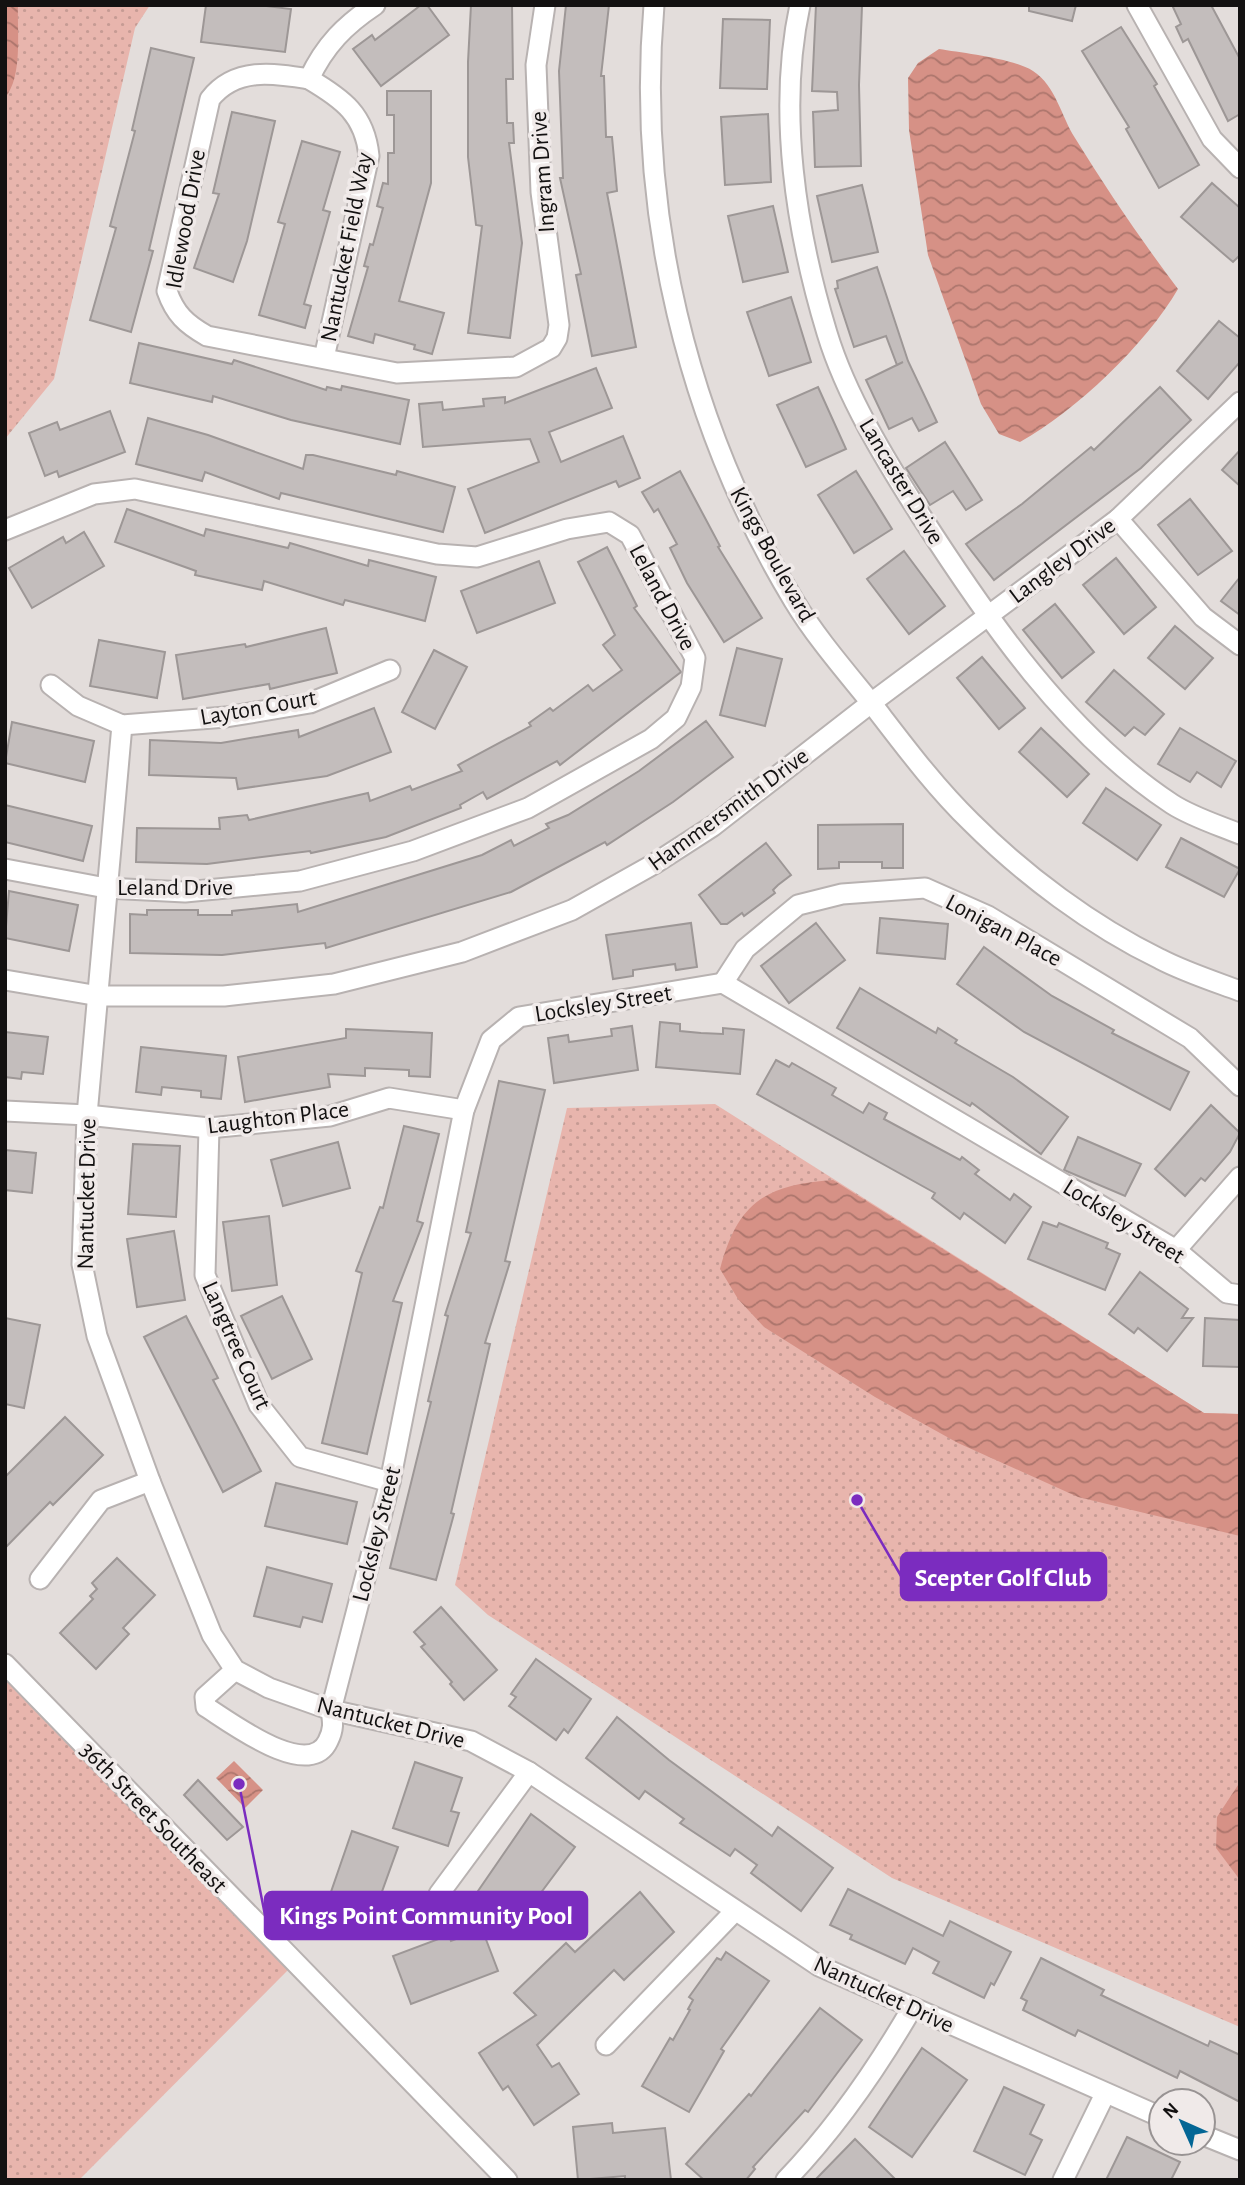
<svg xmlns="http://www.w3.org/2000/svg" width="1245" height="2185" font-family="'Alegreya Sans',sans-serif">
	<defs>
		<pattern id="grass-dots" width="8" height="8" patternUnits="userSpaceOnUse" patternTransform="scale(1.75)"><rect width="8" height="8" fill="#e8b5ad"/><path d="M2 2h.1M6 6h.1" fill="none" stroke="#c69b94" stroke-width="1.8" stroke-linecap="round"/></pattern>
		<pattern id="water-waves" width="16" height="10" patternUnits="userSpaceOnUse" patternTransform="scale(1.75)"><rect width="16" height="10" fill="#d69186"/><path d="M0 5q4-4 8 0t8 0" fill="none" stroke="#ac756c"/></pattern>
	</defs>
	<rect width="100%" height="100%" fill="#e3dddb"/>
	<g fill="url(#grass-dots)">
		<polygon points="5,5 150,5 135,28 54,379 5,439"/>
		<polygon points="715,1104 1204,1413 1240,1414 1240,2027 892,1878 488,1615 455,1585 567,1108"/>
		<polygon points="5,1677 289,1969 79,2180 5,2180"/>
	</g>
	<g fill="url(#water-waves)">
		<path d="M5 5H18C17 33 23 76 5 98Z"/>
		<path d="M939 49C963 53 1012 58 1033 71 1056 86 1061 116 1075 138 1107 190 1141 240 1178 289 1146 344 1076 411 1020 442L999 434 981 404 928 255 909 130 908 78 918 63Z"/>
		<path d="M833 1180 1204 1413 1240 1414V1536L1078 1497 958 1443 875 1397 764 1327 738 1299 720 1269C738 1202 765 1185 833 1180Z"/>
		<polygon points="234,1761 263,1790 245,1808 216,1778"/>
		<polygon points="1240,1782 1240,1880 1216,1848 1217,1817"/>
	</g>
	<g fill="#c3bdbc" stroke="#9d9796" stroke-width="2">
		<polygon points="206,5 258,5 291,9 285,52 201,42"/>
		<polygon points="421,5 427,5 449,35 381,86 353,49 372,35 375,40"/>
		<polygon points="471,5 512,5 513,79 506,79 507,123 513,123 514,143 509,143 522,243 510,338 468,333 482,226 476,225 468,157 468,62"/>
		<polygon points="566,5 609,5 601,76 604,76 606,137 612,137 617,191 607,193 636,347 592,356 576,275 581,274 560,178 563,178 559,71"/>
		<polygon points="816,5 862,6 859,85 861,166 815,167 813,112 838,110 837,92 812,91"/>
		<polygon points="1029,5 1076,5 1072,21 1029,11"/>
		<polygon points="1172,5 1211,5 1240,59 1240,114 1228,121 1188,39 1183,42 1176,27 1181,24"/>
		<polygon points="723,19 770,20 767,89 720,88"/>
		<polygon points="1121,27 1157,84 1154,86 1199,165 1159,188 1126,129 1129,127 1082,51"/>
		<polygon points="151,48 194,58 149,250 153,251 131,332 90,320 116,228 110,226 135,131 132,130"/>
		<polygon points="387,91 431,91 431,183 399,301 444,313 432,354 414,349 415,345 375,334 373,343 348,336 368,267 364,266 370,244 373,245 383,208 377,206 383,183 388,184 388,153 394,153 394,115 387,115"/>
		<polygon points="232,112 275,121 247,241 233,282 194,268 219,194 213,193"/>
		<polygon points="768,114 771,182 725,185 721,117"/>
		<polygon points="302,141 340,152 323,210 330,212 304,304 311,306 305,328 259,315 285,224 278,222"/>
		<polygon points="1212,183 1240,208 1240,255 1233,262 1181,217"/>
		<polygon points="862,185 878,252 832,262 817,196"/>
		<polygon points="773,206 788,272 743,282 728,216"/>
		<polygon points="877,267 908,361 937,422 919,431 912,418 889,429 866,380 903,362 897,365 886,336 854,347 835,289 838,288 837,281"/>
		<polygon points="791,297 811,362 769,376 747,312"/>
		<polygon points="1219,321 1240,338 1240,362 1208,399 1177,371"/>
		<polygon points="139,343 232,364 234,360 326,390 327,387 341,390 342,386 409,400 400,444 291,420 213,396 212,402 130,383"/>
		<polygon points="596,368 612,408 549,432 561,462 623,436 640,478 619,487 616,481 485,533 468,489 539,462 530,439 423,447 419,404 442,402 443,410 484,406 483,399 505,397 505,403"/>
		<polygon points="818,387 846,449 806,467 777,405"/>
		<polygon points="1160,387 1191,420 1141,468 994,580 966,544 1022,504 1091,447 1094,450"/>
		<polygon points="110,411 125,452 59,477 57,471 45,476 29,433 57,422 60,430"/>
		<polygon points="148,418 208,435 303,469 306,455 313,455 396,475 397,471 455,487 443,532 281,493 279,499 205,472 202,481 136,464"/>
		<polygon points="945,442 982,500 966,510 953,491 930,505 906,468"/>
		<polygon points="1240,450 1240,486 1222,470"/>
		<polygon points="680,471 720,546 718,547 762,618 724,642 687,583 670,548 677,544 658,509 654,512 642,492"/>
		<polygon points="856,471 892,529 854,553 818,495"/>
		<polygon points="1190,499 1232,551 1198,575 1158,525"/>
		<polygon points="127,509 204,536 206,529 288,548 290,543 368,566 369,560 436,577 425,621 345,600 343,605 264,581 262,590 195,575 196,571 115,542"/>
		<polygon points="84,532 104,566 32,608 9,568 63,537 66,543"/>
		<polygon points="607,547 637,606 634,608 681,672 560,765 557,761 487,799 483,792 460,805 461,808 386,837 311,853 310,851 207,864 136,862 137,828 220,829 219,818 247,815 249,820 368,793 370,801 410,786 412,790 462,771 458,765 531,726 529,723 550,708 553,711 588,685 593,691 622,670 603,645 615,635 578,562"/>
		<polygon points="904,551 945,606 909,634 867,579"/>
		<polygon points="1116,558 1156,607 1124,634 1083,585"/>
		<polygon points="539,561 555,603 477,633 461,591"/>
		<polygon points="1240,577 1240,615 1221,601"/>
		<polygon points="1055,604 1094,652 1062,678 1023,630"/>
		<polygon points="1175,626 1213,658 1185,689 1148,658"/>
		<polygon points="326,628 337,673 270,689 269,684 183,699 176,655 245,644 246,647"/>
		<polygon points="99,640 165,652 157,698 90,686"/>
		<polygon points="737,648 782,659 765,726 720,715"/>
		<polygon points="434,650 467,667 435,729 402,712"/>
		<polygon points="982,657 1025,708 999,729 957,678"/>
		<polygon points="1114,670 1164,714 1145,735 1134,727 1125,736 1086,702"/>
		<polygon points="374,708 391,752 327,776 238,789 236,778 149,775 150,740 221,743 298,730 299,737"/>
		<polygon points="706,721 733,757 673,802 607,845 605,842 511,892 326,948 325,943 222,955 130,953 130,914 147,915 147,910 198,910 198,915 232,915 232,911 297,904 298,912 482,855 511,840 514,846 549,828 546,824 568,815 639,771"/>
		<polygon points="12,722 94,741 85,782 5,763"/>
		<polygon points="1041,728 1089,774 1067,797 1019,752"/>
		<polygon points="1180,728 1236,761 1221,787 1197,772 1190,782 1158,764"/>
		<polygon points="1106,788 1161,825 1137,860 1083,823"/>
		<polygon points="5,805 92,826 83,861 5,842"/>
		<polygon points="903,824 903,868 882,868 882,862 839,862 839,868 818,869 818,825"/>
		<polygon points="1181,838 1240,869 1224,897 1166,867"/>
		<polygon points="766,843 791,875 778,885 773,890 775,893 744,916 742,913 727,924 721,924 699,895"/>
		<polygon points="9,891 78,905 69,951 5,938"/>
		<polygon points="880,918 948,924 945,959 877,953"/>
		<polygon points="691,923 697,967 676,970 675,964 633,970 633,976 613,979 606,935"/>
		<polygon points="816,923 845,960 789,1003 761,966"/>
		<polygon points="984,947 1052,996 1114,1030 1112,1033 1189,1072 1170,1110 1024,1032 957,984"/>
		<polygon points="860,988 936,1033 938,1028 957,1040 955,1043 1013,1077 1068,1117 1041,1154 972,1103 970,1106 837,1028"/>
		<polygon points="660,1022 680,1024 680,1031 701,1033 723,1034 723,1028 744,1030 740,1074 656,1067"/>
		<polygon points="632,1026 638,1070 554,1083 548,1038 568,1035 569,1042 612,1036 611,1029"/>
		<polygon points="346,1029 432,1033 430,1077 409,1076 409,1070 365,1068 365,1076 328,1074 330,1087 245,1102 238,1057 346,1038"/>
		<polygon points="5,1032 48,1037 43,1074 22,1072 21,1079 5,1077"/>
		<polygon points="141,1047 226,1056 221,1099 201,1097 201,1091 162,1087 161,1095 136,1092"/>
		<polygon points="776,1060 789,1067 792,1063 836,1088 832,1095 863,1113 869,1103 887,1113 884,1119 960,1160 962,1157 979,1170 975,1174 1010,1200 1014,1194 1031,1207 1005,1243 964,1213 960,1219 932,1198 935,1193 757,1094"/>
		<polygon points="499,1081 545,1090 505,1261 510,1262 485,1343 490,1344 451,1513 454,1514 436,1580 390,1568 431,1402 428,1401 448,1316 445,1315 471,1233 466,1232"/>
		<polygon points="1211,1105 1240,1133 1230,1152 1205,1181 1201,1178 1185,1196 1155,1169"/>
		<polygon points="404,1126 439,1134 417,1221 423,1223 393,1301 402,1303 367,1454 322,1443 362,1273 356,1271 380,1207 383,1208"/>
		<polygon points="1078,1137 1141,1164 1125,1196 1064,1170"/>
		<polygon points="338,1142 350,1188 283,1206 271,1160"/>
		<polygon points="133,1144 180,1146 176,1217 128,1214"/>
		<polygon points="5,1150 36,1153 32,1193 5,1190"/>
		<polygon points="269,1216 277,1285 232,1291 223,1222"/>
		<polygon points="1043,1222 1057,1227 1059,1223 1108,1243 1106,1248 1120,1254 1105,1290 1028,1259"/>
		<polygon points="174,1231 185,1300 137,1307 127,1239"/>
		<polygon points="1140,1272 1188,1309 1182,1318 1193,1318 1167,1351 1138,1328 1134,1333 1109,1314"/>
		<polygon points="282,1296 312,1359 272,1379 241,1316"/>
		<polygon points="186,1316 218,1378 213,1380 261,1471 223,1492 144,1337"/>
		<polygon points="5,1318 40,1325 24,1408 5,1404"/>
		<polygon points="1205,1318 1240,1320 1240,1367 1203,1366"/>
		<polygon points="65,1417 103,1455 53,1505 50,1502 5,1548 5,1477"/>
		<polygon points="276,1483 357,1502 347,1544 265,1526"/>
		<polygon points="117,1558 155,1595 123,1628 129,1634 96,1669 60,1633 93,1599 90,1596 97,1589 92,1583"/>
		<polygon points="267,1567 332,1584 322,1622 303,1617 300,1627 254,1616"/>
		<polygon points="441,1607 497,1670 464,1700 450,1684 452,1682 421,1647 425,1644 414,1632"/>
		<polygon points="536,1659 591,1699 568,1733 564,1729 556,1740 509,1706 516,1697 511,1694"/>
		<polygon points="617,1717 669,1760 772,1836 778,1827 833,1868 801,1911 751,1873 757,1865 735,1849 730,1856 680,1823 684,1819 645,1791 639,1799 586,1758"/>
		<polygon points="415,1762 462,1778 451,1811 459,1813 448,1846 393,1828"/>
		<polygon points="198,1780 243,1827 227,1840 184,1795"/>
		<polygon points="531,1814 575,1847 519,1922 478,1891"/>
		<polygon points="352,1831 398,1847 379,1900 387,1903 376,1937 322,1918"/>
		<polygon points="848,1889 943,1936 950,1921 1011,1952 994,1985 991,1983 984,1998 933,1973 939,1962 913,1948 905,1964 850,1939 852,1935 830,1925"/>
		<polygon points="640,1892 674,1932 624,1980 614,1970 537,2045 552,2067 559,2063 579,2094 534,2125 508,2086 503,2090 479,2053 536,2015 514,1993 566,1943 575,1952"/>
		<polygon points="482,1929 498,1971 411,2004 393,1956 449,1935 451,1941"/>
		<polygon points="726,1952 769,1981 721,2049 724,2051 689,2112 642,2086 670,2038 673,2040 690,2010 688,2009 693,2000 689,1997 717,1958 721,1960"/>
		<polygon points="1041,1958 1104,1990 1101,1995 1208,2046 1210,2041 1240,2055 1240,2102 1180,2071 1177,2078 1078,2030 1075,2036 1023,2010 1027,2001 1021,1998"/>
		<polygon points="820,2008 862,2040 808,2112 805,2110 753,2167 755,2169 746,2180 704,2180 686,2164 749,2094 751,2096"/>
		<polygon points="922,2048 967,2080 912,2157 869,2127"/>
		<polygon points="1004,2087 1044,2105 1030,2134 1042,2140 1025,2175 974,2151"/>
		<polygon points="612,2123 613,2133 665,2128 671,2180 625,2180 625,2176 578,2180 573,2127"/>
		<polygon points="1127,2137 1180,2162 1171,2180 1106,2180"/>
		<polygon points="855,2139 896,2180 815,2180"/>
	</g>
	<g fill="none" stroke-linecap="round" stroke-linejoin="round">
		<defs>
			<g id="minor">
				<path d="M375 5C345 25 325 45 309 79 273 73 235 67 210 99L167 291C175 314 186 324 207 336L397 373 516 367 551 348 557 338 559 325 541 192 536 65 545 5"/>
				<path d="M654 5C636 211 687 424 794 601 817 639 848 674 876 709 906 748 936 788 971 822 1024 875 1092 926 1160 959 1185 972 1213 981 1240 991"/>
				<path d="M800 5C777 111 796 231 827 333 846 396 886 461 921 516 988 620 1067 735 1172 804 1192 817 1218 825 1240 834"/>
				<polyline points="1137,5 1212,139 1240,168"/>
				<path d="M309 79C343 99 365 115 369 156L324 358"/>
				<polyline points="1118,519 1203,617 1240,645"/>
				<polyline points="5,530 94,494 135,489 437,554 477,557 567,529 609,522 630,535 695,658 691,687 676,718 651,739 528,808 413,851 300,881 185,892 106,888 5,869"/>
				<polyline points="51,685 78,706 122,725 226,717 310,703 390,670"/>
				<polyline points="122,725 87,1115 82,1264 97,1336 150,1481 212,1635 235,1670 269,1688 331,1710 471,1741 529,1772 819,1966 1161,2117"/>
				<polyline points="5,980 99,996 224,996 334,984 462,952 572,910 654,864 713,826 871,703 1118,519 1240,402"/>
				<polyline points="723,983 745,949 798,905 842,894 925,888 988,916 1190,1038 1240,1086"/>
				<polyline points="5,1111 87,1115 209,1128 330,1116 389,1098 464,1110"/>
				<polyline points="209,1128 205,1275 259,1405 300,1457 390,1482"/>
				<polyline points="1176,1250 1240,1177"/>
				<polyline points="40,1579 101,1500 150,1481"/>
				<polyline points="5,1664 507,2180"/>
				<path d="M235 1670 205 1697 206 1707C230 1722 309 1782 328 1741 334 1729 333 1723 331 1710L390 1482 464 1110 491 1040 519 1017 723 983 1176 1250 1227 1293 1240 1295"/>
				<polyline points="439,1894 529,1772"/>
				<polyline points="606,2045 734,1912"/>
				<polyline points="1203,2135 1240,2150"/>
				<path d="M786 2180C836 2128 876 2070 912 2008"/>
				<polyline points="1063,2180 1105,2094"/>
			</g>
		</defs>
		<use href="#minor" stroke="#b8b2b1" stroke-width="23"/>
		<use href="#minor" stroke="#fff" stroke-width="19"/>
	</g>
	<g text-anchor="middle" stroke-width="7" stroke-linejoin="round" paint-order="stroke">
		<g font-size="24" fill="#131111" stroke="#f0eae9">
			<text transform="translate(542 172) rotate(-94)" y="8">Ingram Drive</text>
			<text transform="translate(185 219) rotate(-80)" y="8">Idlewood Drive</text>
			<text transform="translate(346 247) rotate(-79)" y="8">Nantucket Field Way</text>
			<text transform="translate(902 481) rotate(59)" y="8">Lancaster Drive</text>
			<text transform="translate(773 554) rotate(61)" y="8">Kings Boulevard</text>
			<text transform="translate(1062 560) rotate(-37)" y="8">Langley Drive</text>
			<text transform="translate(663 597) rotate(62)" y="8">Leland Drive</text>
			<text transform="translate(258 707) rotate(-10)" y="8">Layton Court</text>
			<text transform="translate(728 809) rotate(-36)" y="8">Hammersmith Drive</text>
			<text x="175" y="895">Leland Drive</text>
			<text transform="translate(1004 930) rotate(28)" y="8">Lonigan Place</text>
			<text transform="translate(603 1003) rotate(-9)" y="8">Locksley Street</text>
			<text transform="translate(278 1117) rotate(-7)" y="8">Laughton Place</text>
			<text transform="translate(86 1194) rotate(-89)" y="8">Nantucket Drive</text>
			<text transform="translate(1124 1221) rotate(32)" y="8">Locksley Street</text>
			<text transform="translate(237 1345) rotate(66)" y="8">Langtree Court</text>
			<text transform="translate(376 1534) rotate(-76)" y="8">Locksley Street</text>
			<text transform="translate(391 1722) rotate(14)" y="8">Nantucket Drive</text>
			<text transform="translate(154 1817) rotate(46)" y="8">36th Street Southeast</text>
			<text transform="translate(884 1994) rotate(25)" y="8">Nantucket Drive</text>
		</g>
	</g>
	<path fill="none" stroke="#7b2cbf" stroke-width="2.5" d="M857 1500L901 1576M239 1784L265 1915"/>
	<g fill="#7b2cbf" stroke="#f0eae9" stroke-width="2.5">
		<circle cx="857" cy="1500" r="7"/>
		<circle cx="239" cy="1784" r="7"/>
	</g>
	<g fill="#7b2cbf" stroke="#7b2cbf" stroke-width="2.5">
		<rect x="901" y="1553" width="205" height="47" rx="7"/>
		<rect x="265" y="1892" width="322" height="47" rx="7"/>
	</g>
	<g font-size="26" text-anchor="middle" font-weight="bold" fill="#fff">
		<text x="1003" y="1586">Scepter Golf Club</text>
		<text x="426" y="1924">Kings Point Community Pool</text>
	</g>
	<rect width="1245" height="2185" fill="none" stroke="#131111" stroke-width="14"/>
	<g transform="translate(1182 2122) rotate(315)"><circle r="33" fill="#f0eae9" stroke="#989393" stroke-width="2"/>
	<path d="M0-5L12 26L0 18L-12 26Z" fill="#036695"/>
	<text y="-10" font-size="19" font-weight="bold" text-anchor="middle" fill="#131111">N</text>
	</g>
</svg>
